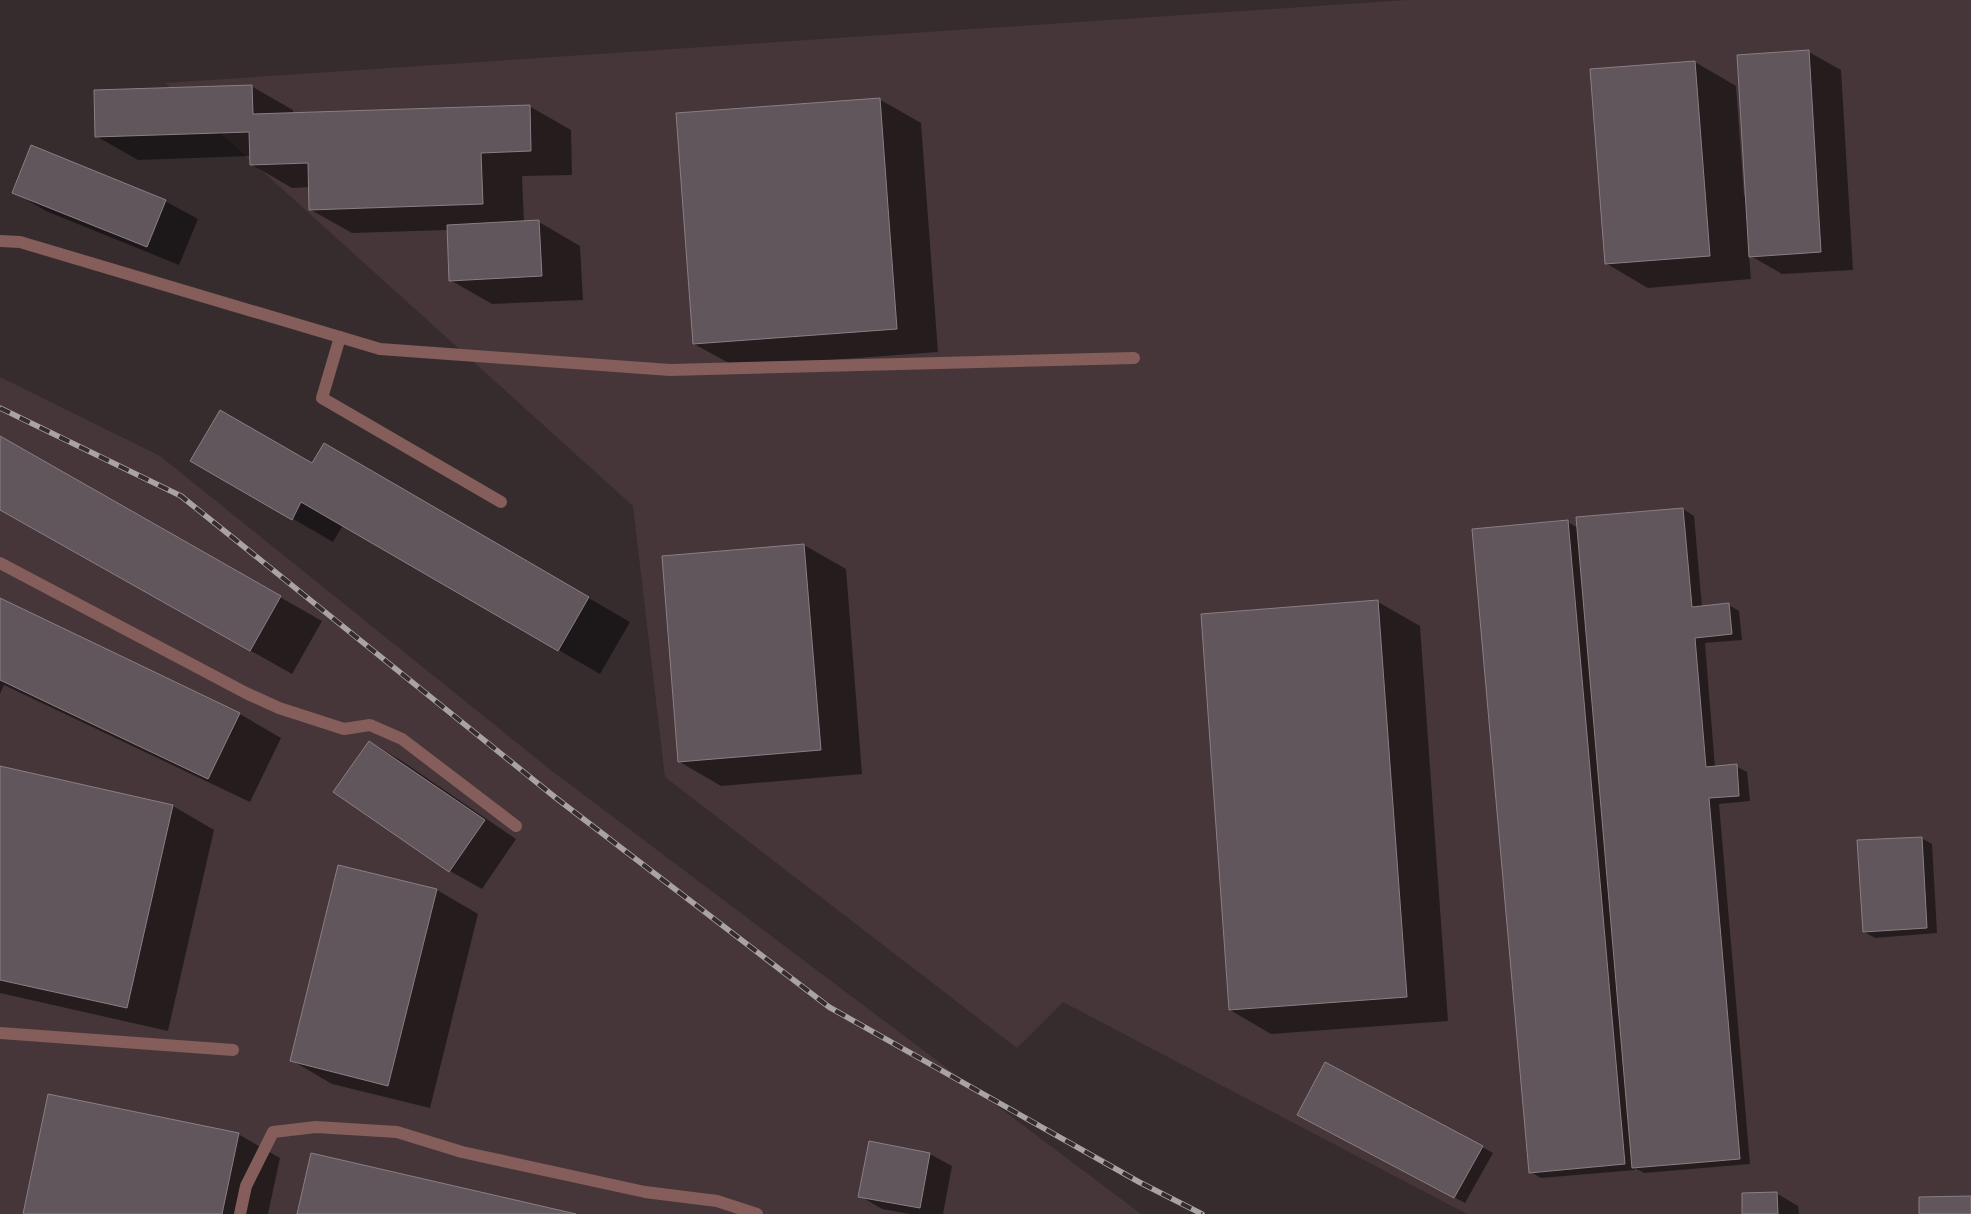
<svg xmlns="http://www.w3.org/2000/svg" width="1971" height="1214" font-family="Rubik,sans-serif">
	<rect width="100%" height="100%" fill="#362c2e"/>
	<g fill="#463639">
		<polygon points="1407,0 1971,0 1971,1214 1467,1214 1063,1002 1017,1048 665,777 633,506 165,83"/>
		<polygon points="0,377 160,456 552,771 1141,1214 0,1214"/>
	</g>
	<g fill="#0007">
		<polygon points="1809,52 1841,70 1853,270 1782,274 1749,255 1751,279 1648,288 1607,264 1695,62 1736,86 1744,196 1747,195"/>
		<polygon points="251,86 293,110 293,114 529,106 571,130 572,175 522,176 524,222 539,222 580,246 583,300 492,304 450,280 448,230 352,233 311,210 310,187 292,188 251,164 251,156 138,160 96,136"/>
		<polygon points="879,99 921,123 938,352 736,367 694,344"/>
		<polygon points="14,192 165,201 198,219 179,265 46,211"/>
		<polygon points="0,438 322,621 292,674 0,509"/>
		<polygon points="324,445 630,622 600,674 343,525 333,542 192,460 312,465"/>
		<polygon points="1683,509 1694,516 1702,607 1729,605 1739,611 1742,640 1705,643 1715,768 1736,766 1747,772 1750,801 1719,804 1750,1164 1644,1173 1635,1168 1635,1170 1541,1178 1531,1172 1568,522 1578,528 1577,519"/>
		<polygon points="804,545 846,569 862,774 721,786 680,762 663,557"/>
		<polygon points="0,599 240,714 281,738 250,802 4,685 0,694"/>
		<polygon points="1378,602 1420,626 1448,1021 1271,1034 1230,1010"/>
		<polygon points="370,742 402,761 516,839 482,889 450,871"/>
		<polygon points="0,767 173,806 214,830 168,1031 0,993"/>
		<polygon points="1921,838 1932,844 1937,933 1875,938 1864,932"/>
		<polygon points="339,866 437,890 478,914 430,1108 332,1084 291,1060"/>
		<polygon points="1309,1120 1482,1147 1493,1153 1465,1203"/>
		<polygon points="238,1134 280,1158 268,1214 25,1214"/>
		<polygon points="930,1154 952,1166 943,1214 910,1214 882,1209 860,1196"/>
		<polygon points="1776,1193 1798,1206 1799,1214 1744,1214"/>
	</g>
	<g fill="#60565b" stroke="#897f84">
		<polygon points="1809,50 1821,252 1749,257 1737,55"/>
		<polygon points="1695,61 1710,256 1605,264 1590,69"/>
		<polygon points="252,85 253,114 530,105 531,151 481,153 483,204 309,210 308,163 250,165 249,132 95,137 94,90"/>
		<polygon points="880,98 897,329 693,344 676,113"/>
		<polygon points="31,145 166,200 147,247 12,193"/>
		<polygon points="539,220 542,276 449,281 447,225"/>
		<polygon points="220,410 312,463 324,443 589,597 558,651 301,502 292,520 190,461"/>
		<polygon points="0,436 281,596 250,651 0,510"/>
		<polygon points="1683,508 1692,607 1729,603 1732,634 1695,638 1706,767 1737,764 1739,796 1709,798 1740,1159 1632,1168 1576,517"/>
		<polygon points="1568,520 1625,1164 1529,1173 1472,529"/>
		<polygon points="804,544 821,750 678,762 662,556"/>
		<polygon points="0,598 240,713 208,779 0,680"/>
		<polygon points="1378,600 1407,997 1229,1010 1201,614"/>
		<polygon points="369,741 485,820 449,872 333,792"/>
		<polygon points="0,766 173,805 127,1008 0,980"/>
		<polygon points="1922,837 1927,928 1863,932 1857,840"/>
		<polygon points="338,865 437,889 388,1086 290,1061"/>
		<polygon points="1325,1062 1483,1146 1454,1198 1297,1115"/>
		<polygon points="48,1094 239,1133 222,1214 23,1214"/>
		<polygon points="869,1141 930,1153 920,1208 858,1197"/>
		<polygon points="311,1153 576,1214 297,1214"/>
		<polygon points="1777,1192 1778,1214 1742,1214 1742,1193"/>
		<polygon points="1971,1196 1971,1214 1919,1214 1919,1197"/>
	</g>
	<g fill="none" stroke-linecap="round" stroke-linejoin="round">
		<g stroke="#855d5a" stroke-width="12">
			<polyline points="0,241 20,242 380,349 670,370 1134,358"/>
			<polyline points="340,337 322,398 501,502"/>
			<polyline points="0,563 246,693 279,708 344,729 370,725 402,739 516,826"/>
			<polyline points="0,1033 233,1050"/>
			<polyline points="240,1214 246,1186 273,1132 316,1127 397,1132 462,1152 645,1192 717,1201 757,1214"/>
		</g>
		<defs>
			<polyline id="rail" points="0,408 181,496 556,798 829,1007 1139,1182 1202,1214"/>
		</defs>
		<use href="#rail" stroke="#aaa3a4" stroke-width="5.5"/>
		<use href="#rail" stroke="#362c2e" stroke-width="4" stroke-dasharray="11" stroke-linecap="butt"/>
	</g>
</svg>
